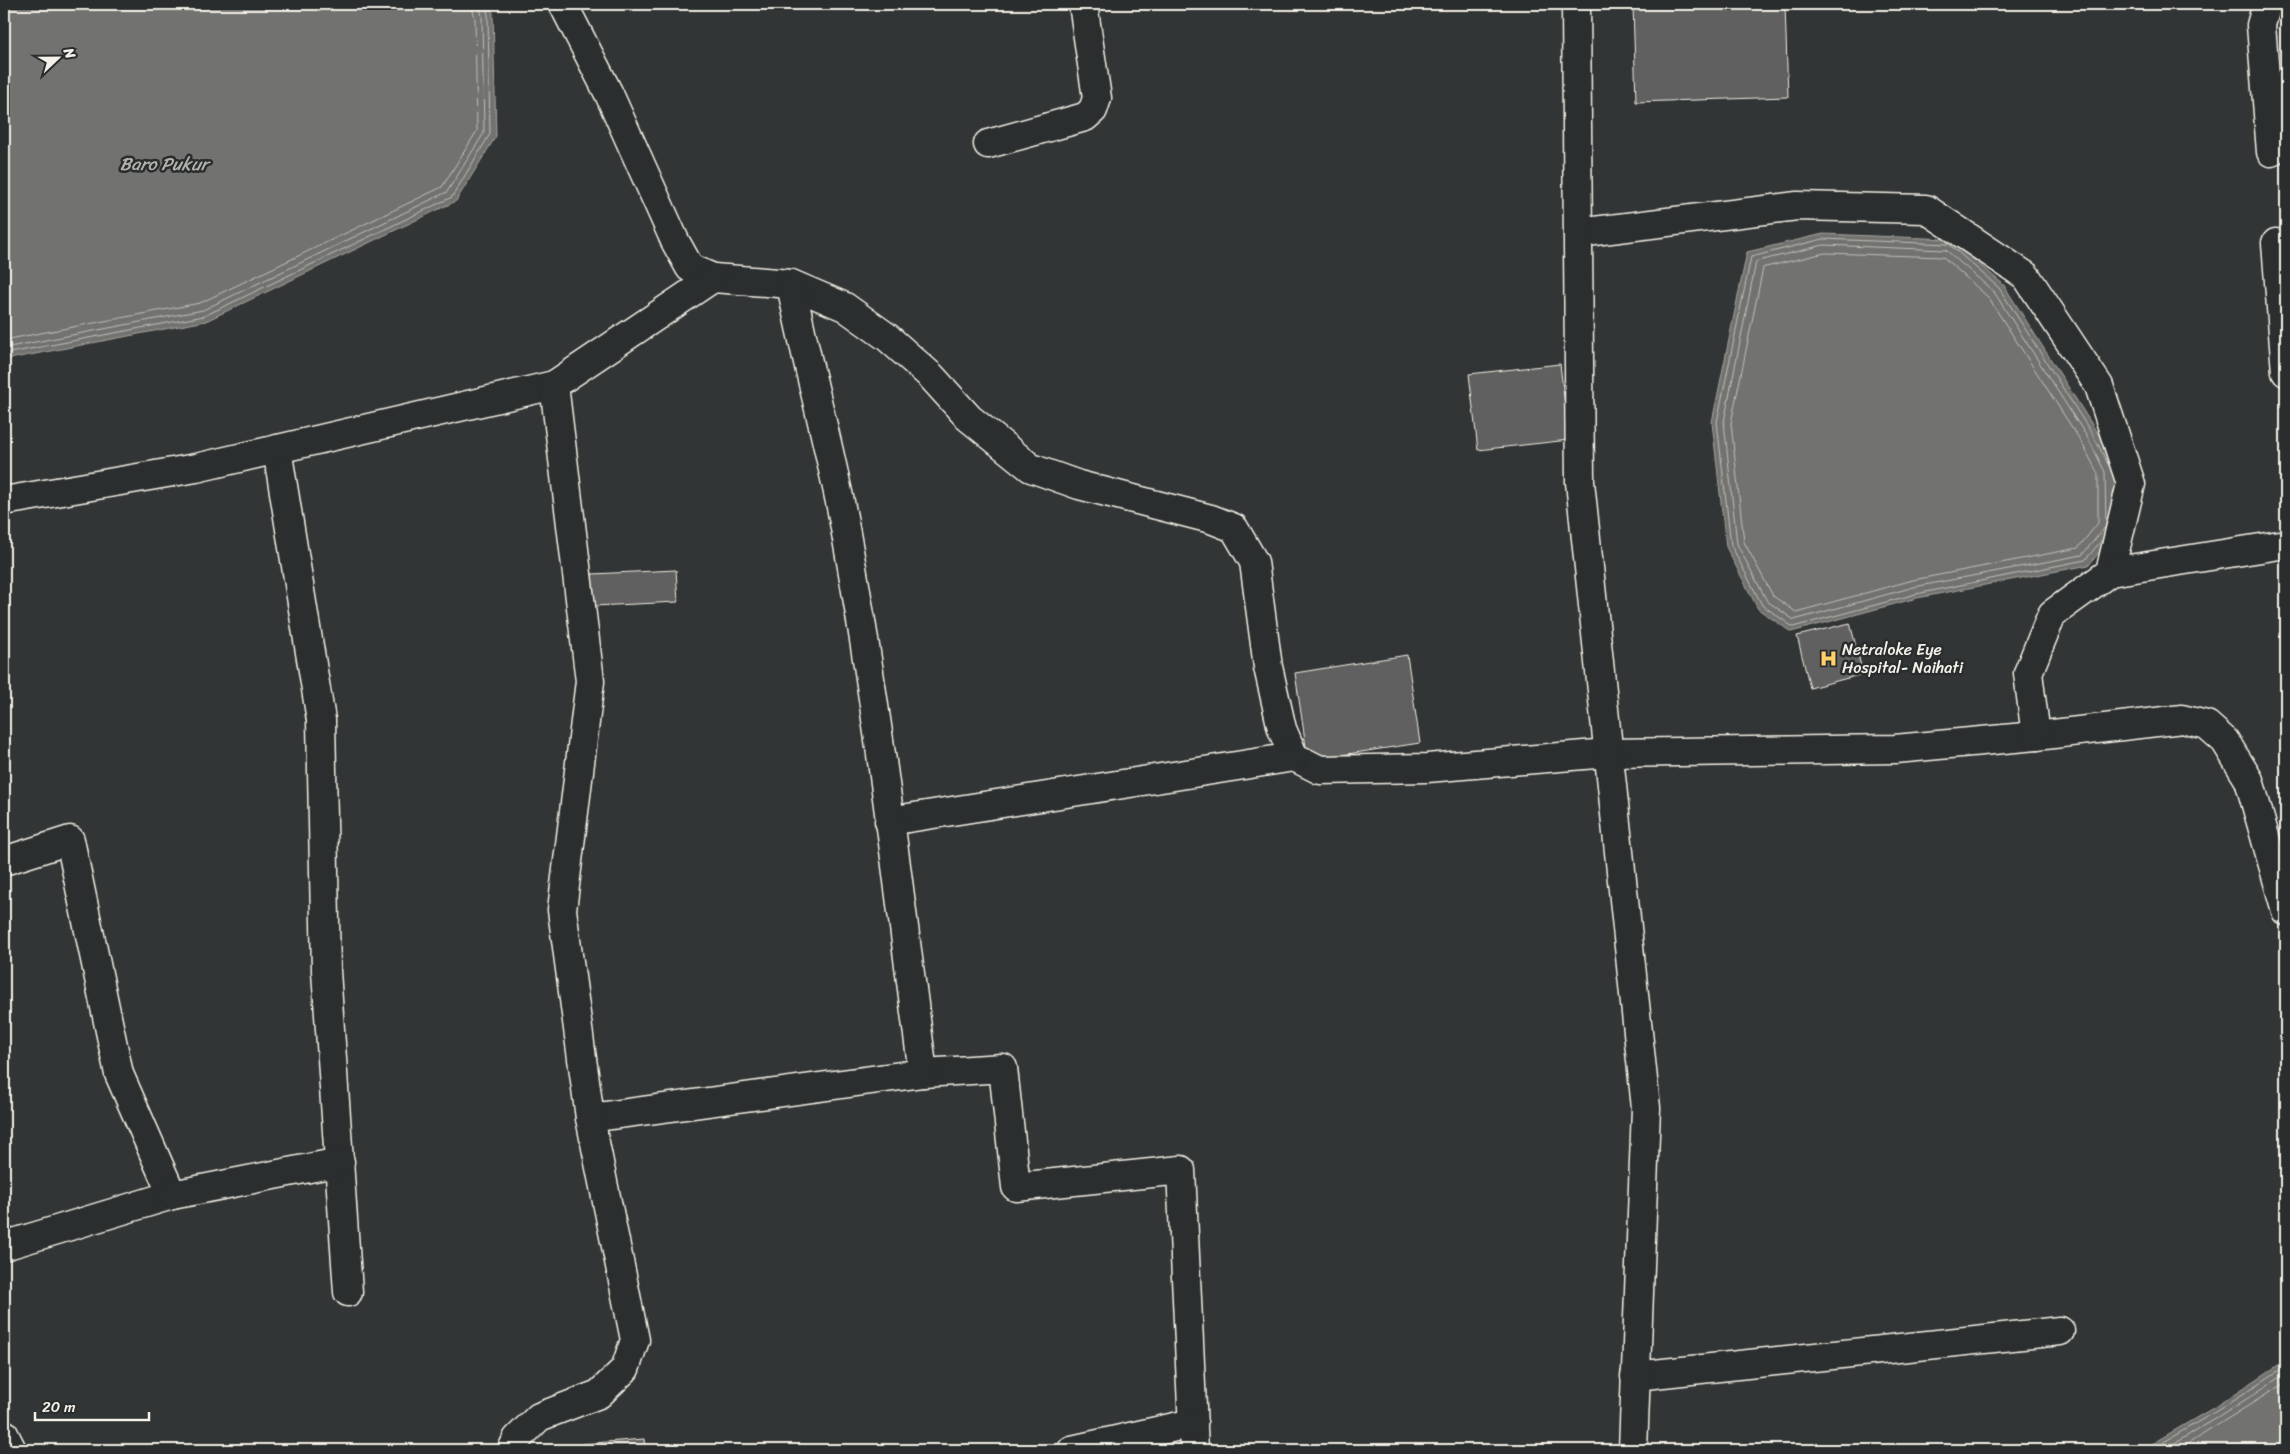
<svg xmlns="http://www.w3.org/2000/svg" width="2290" height="1454" font-family="Sriracha,sans-serif">
	<rect width="100%" height="100%" fill="#323535"/>
	<filter id="ink" filterUnits="userSpaceOnUse"><feTurbulence type="fractalNoise" baseFrequency=".02" numOctaves="2"/><feDisplacementMap in="SourceGraphic" scale="10" xChannelSelector="R" yChannelSelector="G"/><feConvolveMatrix kernelMatrix="1 2 1 2 8 2 1 2 1" color-interpolation-filters="sRGB"/></filter>
	<g filter="url(#ink)">
		<g fill="#727370" stroke="#a6a5a0">
			<polygon points="4,4 489,4 493,13 496,136 456,201 206,321 4,360"/>
			<polygon points="1823,234 1950,239 2003,284 2098,434 2117,469 2117,530 2089,565 1917,598 1791,632 1758,609 1726,547 1712,422 1747,252"/>
			<polygon points="2286,1360 2286,1450 2141,1450 2213,1408"/>
		</g>
		<g fill="none" stroke-linecap="round" stroke-linejoin="round">
			<g stroke="#c0bfb8" stroke-width="1">
				<polygon points="1824,245 1946,250 1994,292 2089,440 2105,472 2106,526 2082,555 1914,587 1794,620 1767,601 1737,544 1724,422 1756,262"/>
				<polygon points="1825,253 1943,257 1988,297 2082,443 2098,474 2098,523 2078,548 1913,580 1796,612 1773,596 1744,542 1731,423 1763,268"/>
				<polyline points="4,340 200,303 442,187 477,131 475,18 471,4"/>
				<polyline points="4,348 203,310 447,192 484,133 482,16 479,4"/>
				<polyline points="4,354 204,316 452,197 490,134 488,15 485,4"/>
				<polyline points="2102,540 2085,560 1916,594 1793,627 1762,605 1731,545 1717,422 1751,257 1823,239 1949,244 1999,288 2094,437 2109,466"/>
				<polyline points="2150,1450 2215,1412 2286,1366"/>
				<polyline points="2163,1450 2219,1417 2286,1373"/>
				<polyline points="2178,1450 2286,1382"/>
			</g>
		</g>
		<g fill="#5f605f" stroke="#f4f1e8">
			<polygon points="1704,4 1785,4 1788,97 1636,102 1633,6"/>
			<polygon points="1560,364 1569,440 1478,450 1469,374"/>
			<polygon points="676,570 678,602 594,606 592,574"/>
			<polygon points="1850,623 1863,674 1810,688 1797,636"/>
			<polygon points="1407,655 1420,743 1308,760 1295,673"/>
			<polygon points="644,1439 645,1450 583,1450 582,1444"/>
		</g>
		<g fill="none" stroke-linecap="round" stroke-linejoin="round">
			<defs>
				<g id="street">
					<polyline points="563,4 609,94 675,241 690,268 713,278 791,284 845,307 887,337 931,376 969,418 1031,468 1079,485 1211,519 1234,528 1254,562 1268,667 1282,729 1294,757 1320,770 1427,768 1608,753 1895,749 2036,736 2182,719 2207,725 2225,741 2249,780 2286,911"/>
					<polyline points="2267,4 2261,25 2271,152"/>
					<polyline points="988,144 1085,117 1093,110 1097,98 1083,4"/>
					<polyline points="1578,233 1797,206 1926,209 2026,276 2099,386 2131,484 2110,572"/>
					<polyline points="2276,243 2286,372"/>
					<polyline points="277,449 321,720 326,971 348,1292"/>
					<polyline points="4,501 196,468 554,385"/>
					<polyline points="2036,736 2028,673 2052,614 2110,572 2286,544"/>
					<polyline points="889,821 1294,757"/>
					<polyline points="4,861 70,840 119,1074 172,1195 4,1246"/>
					<polyline points="923,1073 1003,1068 1016,1187 1181,1170 1194,1450"/>
					<path d="M590 1118 923 1073C898 886 877 698 842 512 827 436 806 361 791 284"/>
					<polyline points="172,1195 340,1162"/>
					<polyline points="1635,1376 2060,1331"/>
					<polyline points="4,1434 12,1450"/>
					<polyline points="512,1450 517,1439 539,1417 599,1394 625,1369 635,1340 590,1118 562,910 590,681 554,385 713,278"/>
					<polyline points="1072,1450 1193,1423"/>
				</g>
				<polyline id="secondary" points="1576,4 1580,482 1646,1108 1633,1450"/>
			</defs>
			<use href="#street" stroke="#f4f1e8" stroke-width="31"/>
			<use href="#secondary" stroke="#f4f1e8" stroke-width="31"/>
			<use href="#street" stroke="#2a2d2e" stroke-width="28"/>
			<use href="#secondary" stroke="#2a2d2e" stroke-width="28"/>
		</g>
	</g>
	<defs>
		<symbol id="hospital-bare" viewBox="-9 -9 18 18"><path d="M-5-5h3v3.5h4V-5h3V5h-3V1.5h-4V5h-3Z" fill="#ffd166" stroke="#2a2d2e" stroke-width="2.5" paint-order="stroke"/></symbol>
	</defs>
	<g fill-rule="evenodd">
		<use href="#hospital-bare" x="1816" y="646" width="25" height="25"/>
	</g>
	<g text-anchor="middle" stroke-width="5" stroke-linejoin="round" paint-order="stroke">
		<g font-size="16" fill="#f4f1e8" stroke="#2a2d2e" text-anchor="start">
			<text x="1842" y="655">Netraloke Eye<tspan x="1842" dy="18">Hospital- Naihati</tspan></text>
		</g>
		<g font-size="18" font-style="italic" fill="#b3b2ac" stroke="#2a2d2e">
			<text x="164" y="170">Baro Pukur</text>
		</g>
	</g>
	<rect width="2290" height="1454" fill="none" stroke="#2a2d2e" stroke-width="20"/>
	<rect x="10" y="10" width="2270" height="1434" fill="none" stroke="#f4f1e8" stroke-width="2" filter="url(#ink)"/>
	<g transform="translate(58 58) rotate(68)" stroke="#2a2d2e" stroke-width="4" paint-order="stroke">
	<path d="M0-4L9 19L0 12L-9 19Z" fill="#f4f1e8"/>
	<text y="-8" font-size="14" font-weight="bold" text-anchor="middle" fill="#f4f1e8">N</text>
	</g>
	<path d="M35 1412v8h114v-8" fill="none" stroke="#f4f1e8" stroke-width="2.5"/>
	<text x="42" y="1412" font-size="15" fill="#f4f1e8" stroke="#2a2d2e" stroke-width="4" paint-order="stroke">20 m</text>
</svg>
